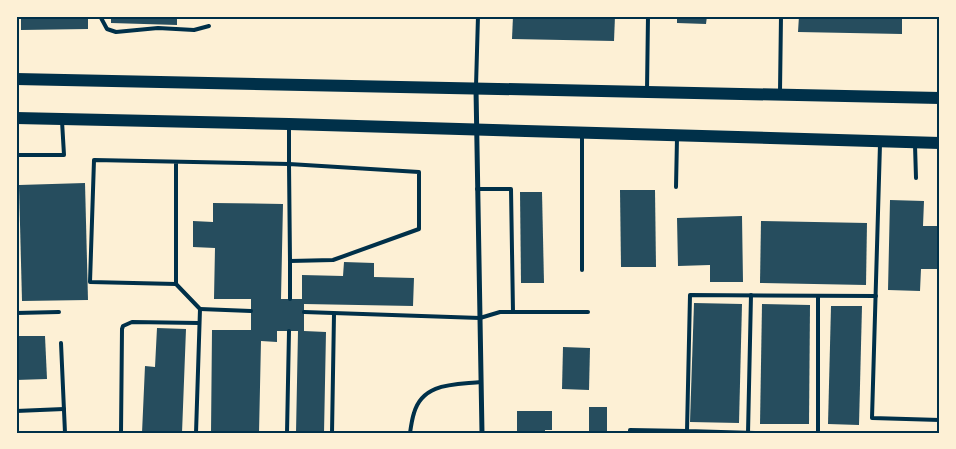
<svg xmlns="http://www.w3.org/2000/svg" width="956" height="449" font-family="Cabin,sans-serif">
	<rect width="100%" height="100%" fill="#fdf0d5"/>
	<g fill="#264d5e">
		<polygon points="21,16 88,16 88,29 21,30"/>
		<polygon points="111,16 177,16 177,25 111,23"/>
		<polygon points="513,16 615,16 614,41 512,39"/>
		<polygon points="677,16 707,16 706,24 677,23"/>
		<polygon points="799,16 902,16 902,34 798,32"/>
		<polygon points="85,183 88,300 22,301 19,185"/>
		<polygon points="620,190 655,190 656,267 621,267"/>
		<polygon points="520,192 542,192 544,283 521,283"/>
		<polygon points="890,200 924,201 923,226 940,226 940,269 921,269 920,291 888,290"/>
		<polygon points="213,203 283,204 281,299 302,299 302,275 343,276 344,262 374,263 374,277 414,278 413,306 304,304 304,331 326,332 324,433 296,433 298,331 277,331 277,342 261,341 259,433 211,433 212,330 251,330 251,299 214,299 215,248 193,247 193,221 213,222"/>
		<polygon points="742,216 743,282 710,282 710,265 678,266 677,218"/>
		<polygon points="761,221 867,223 866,285 760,283"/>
		<polygon points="694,303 742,304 739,423 690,422"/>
		<polygon points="762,304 810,305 809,424 760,424"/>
		<polygon points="831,306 862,306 859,425 828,424"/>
		<polygon points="157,328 186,329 182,433 142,433 145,366 155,367"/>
		<polygon points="16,336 45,336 47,379 16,380"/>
		<polygon points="563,347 590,348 589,390 562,389"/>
		<rect x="589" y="407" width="18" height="26"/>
		<polygon points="517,411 552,411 552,430 545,430 545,433 517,433"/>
	</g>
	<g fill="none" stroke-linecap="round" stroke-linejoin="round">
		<g stroke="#003049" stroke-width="4">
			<polyline points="100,16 107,29 116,32 158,28 194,30 209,26"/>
			<polyline points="476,86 478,16"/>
			<polyline points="647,90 648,16"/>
			<polyline points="780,91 781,16"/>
			<polyline points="880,144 872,418 940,420"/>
			<polyline points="915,145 916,178"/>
			<polyline points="16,155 64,155 62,121"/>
			<polyline points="176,162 176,284 90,282 94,160 289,164 289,126"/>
			<polygon points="289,164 419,172 419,229 333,260 290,261"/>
			<polyline points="676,187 677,138"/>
			<polyline points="582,270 582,135"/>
			<polyline points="176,284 200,309 196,433"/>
			<polyline points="818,296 818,433"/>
			<polyline points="290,299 290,261"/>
			<polyline points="200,309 251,311"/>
			<polyline points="304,312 480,318 500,312 513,312 511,189 477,189"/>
			<polyline points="513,312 588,312"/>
			<polyline points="16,313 59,312"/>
			<polyline points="61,343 65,433"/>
			<polyline points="16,411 64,409"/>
			<polyline points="121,433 122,329 123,326 132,322 199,323"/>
			<polyline points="287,433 289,331"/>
			<polyline points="332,433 334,314"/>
			<path d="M410 433C411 426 412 419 414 413 423 382 455 385 481 382"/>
			<polyline points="630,433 630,430 687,431"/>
			<polyline points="748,433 751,295"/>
			<polyline points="755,433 687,431 690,295 876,296"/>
		</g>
		<polyline stroke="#003049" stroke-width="5" points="476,89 482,433"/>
		<g stroke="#003049" stroke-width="12">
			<polyline points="16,79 940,98"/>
			<polyline points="16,118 289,124 940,143"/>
		</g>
	</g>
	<rect width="956" height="449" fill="none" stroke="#fdf0d5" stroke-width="35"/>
	<rect x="18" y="18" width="920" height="414" fill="none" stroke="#003049" stroke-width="2"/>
</svg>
